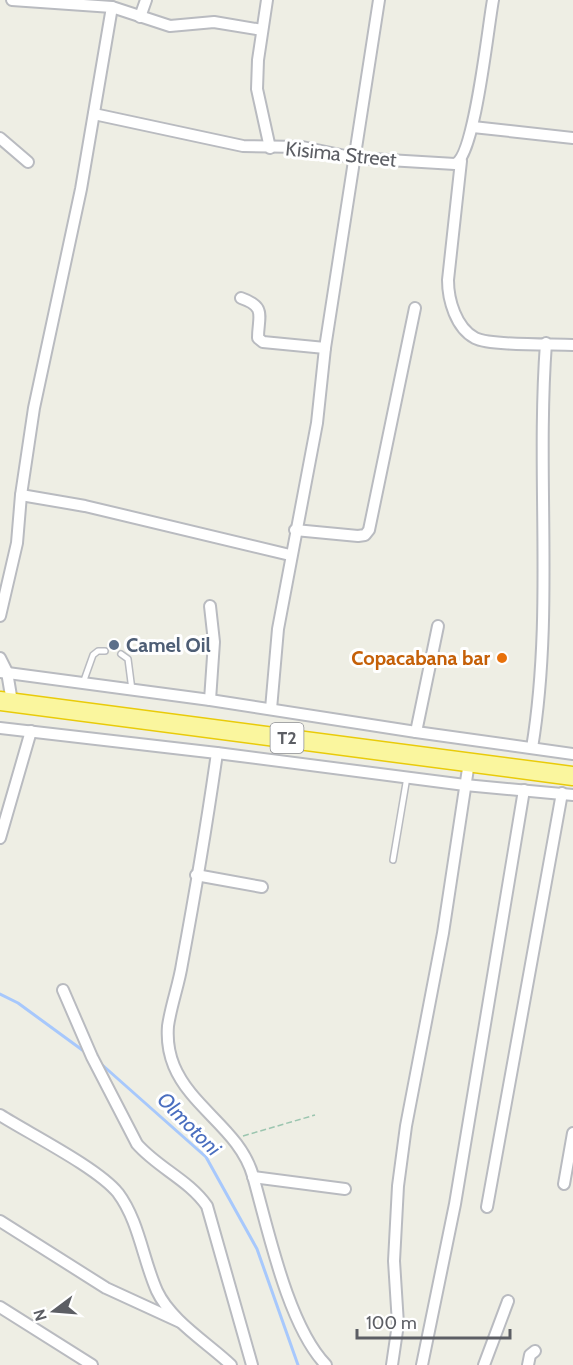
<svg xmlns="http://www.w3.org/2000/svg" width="573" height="1365" font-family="Cabin,sans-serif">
	<rect width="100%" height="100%" fill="#eeeee4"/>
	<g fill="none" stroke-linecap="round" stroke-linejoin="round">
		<g stroke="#a7c8fc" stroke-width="3">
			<polyline points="0,994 18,1003 85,1052"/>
			<polyline points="100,1063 206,1157 257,1249 298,1365"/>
		</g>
		<defs>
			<g id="service">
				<polyline points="121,654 128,659 132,690"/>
				<polyline points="83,683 93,655 98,651 105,651"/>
				<polyline points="393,860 407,777"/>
			</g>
			<g id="minor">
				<polyline points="12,0 112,7 170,26 214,22 262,30"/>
				<polyline points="267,0 258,60 257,89 270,148"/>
				<polyline points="140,17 146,0"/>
				<path d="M94 114 243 146 302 147 355 158 455 164C475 155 488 26 493 0"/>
				<polyline points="473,127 573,138"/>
				<polyline points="0,138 28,162"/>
				<path d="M461 161 448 280C448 300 456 328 475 338 490 346 553 344 573 345"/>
				<path d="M241 298C267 307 258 316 258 338L263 342 325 348"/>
				<polyline points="21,495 85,506 290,555"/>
				<polyline points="295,530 358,536 365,535 369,530 415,308"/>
				<polyline points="0,616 17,543 21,495 34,408 81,189 112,7"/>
				<polyline points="0,658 7,672 12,702"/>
				<polyline points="0,672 210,700 416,732 573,754"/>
				<polyline points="210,700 214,642 210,606"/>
				<polyline points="271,709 278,629 317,423 325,348 379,0"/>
				<polyline points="0,728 217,753 465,785 573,795"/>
				<polyline points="416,732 438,626"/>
				<path d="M532 748C554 614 536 479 546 343"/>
				<path d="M217 753C207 823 195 894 182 964 179 984 171 1005 168 1026 167 1039 169 1054 174 1066 192 1109 240 1130 253 1176 268 1229 288 1326 326 1365"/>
				<polyline points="0,838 31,731"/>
				<polyline points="196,875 262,887"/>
				<path d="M63 990 92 1057 137 1144C158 1168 189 1180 207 1206L252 1365"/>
				<path d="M0 1115C30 1134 98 1168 118 1193 139 1221 143 1260 157 1291 171 1321 208 1343 231 1365"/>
				<polyline points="253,1177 345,1189"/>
				<polyline points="564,1184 573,1133"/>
				<polyline points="487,1207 562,793"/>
				<polyline points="0,1221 106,1288 180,1322"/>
				<polyline points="0,1307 92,1365"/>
				<polyline points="392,1365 398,1324 394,1261 398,1186 406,1126 443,933 469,762"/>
				<polyline points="422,1365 455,1204 524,790"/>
				<polyline points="484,1365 508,1301"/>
				<polyline points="528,1365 530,1355 535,1351"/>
			</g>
			<polyline id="trunk" points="0,701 573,776"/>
		</defs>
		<use href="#service" stroke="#b9bbc0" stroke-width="8"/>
		<use href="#minor" stroke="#b9bbc0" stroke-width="14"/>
		<use href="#trunk" stroke="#e9cb09" stroke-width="21"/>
		<polyline stroke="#9bc5af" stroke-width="1.5" stroke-dasharray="6 3" stroke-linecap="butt" points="243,1136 315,1115"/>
		<use href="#service" stroke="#fff" stroke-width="5"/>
		<use href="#minor" stroke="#fff" stroke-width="10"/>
		<use href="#trunk" stroke="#faf69e" stroke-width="18"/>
	</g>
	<circle fill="#5c6f8a" stroke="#fff" stroke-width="2" cx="114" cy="645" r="6"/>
	<circle fill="#e8710a" stroke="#fff" stroke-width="2" cx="502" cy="658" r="6"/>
	<g text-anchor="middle" stroke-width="6" stroke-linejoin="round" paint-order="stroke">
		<rect fill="#fff" stroke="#8d8e92" stroke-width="1.5" x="270.5" y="723" width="33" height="30" rx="4.5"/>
		<g font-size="18" font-weight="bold" fill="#5c5e64">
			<text x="287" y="744">T2</text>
		</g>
		<g font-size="20" fill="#5c5e64" stroke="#fff">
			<text transform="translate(341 154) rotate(6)" y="7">Kisima Street</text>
		</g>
		<g font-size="20" font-weight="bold" fill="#4e5e75" stroke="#fff" text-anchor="start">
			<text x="126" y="652">Camel Oil</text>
		</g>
		<g font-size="20" font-weight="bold" fill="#c56008" stroke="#fff" text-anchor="end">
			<text x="490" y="665">Copacabana bar</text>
		</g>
		<g font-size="21" font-style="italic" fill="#4a6ebf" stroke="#fff">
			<text transform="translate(189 1124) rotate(45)" y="7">Olmotoni</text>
		</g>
	</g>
	<g transform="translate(54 1311) rotate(254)" stroke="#ffffff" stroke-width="4.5" paint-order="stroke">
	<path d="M0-4.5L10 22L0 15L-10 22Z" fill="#5c5e64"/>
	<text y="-9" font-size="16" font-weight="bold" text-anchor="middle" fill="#5c5e64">N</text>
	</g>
	<path d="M357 1329v9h153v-9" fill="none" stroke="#5c5e64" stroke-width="3"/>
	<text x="366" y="1329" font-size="18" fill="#5c5e64" stroke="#ffffff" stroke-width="4.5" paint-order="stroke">100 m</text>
</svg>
